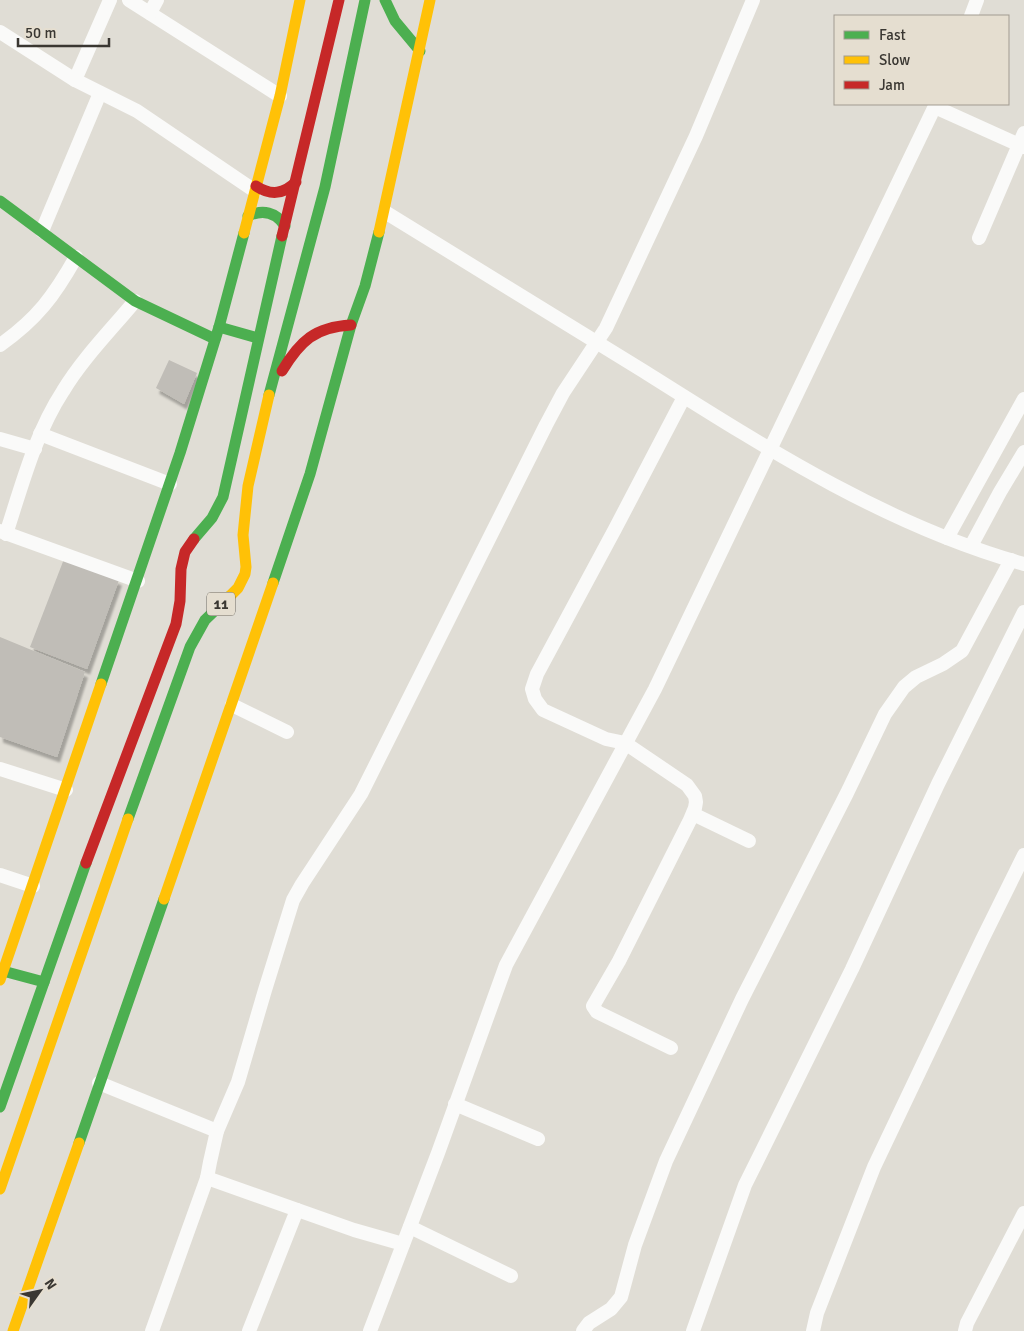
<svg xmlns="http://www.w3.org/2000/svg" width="1024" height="1331" font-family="Signika,sans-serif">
	<defs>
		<filter id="shadow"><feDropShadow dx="3" dy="5.5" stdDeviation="1" flood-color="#0004"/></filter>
	</defs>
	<rect width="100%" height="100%" fill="#e0ddd5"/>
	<g fill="#c0bdb7" filter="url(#shadow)">
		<polygon points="169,360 197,373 184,404 156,388"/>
		<polygon points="64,559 119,580 87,669 30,647"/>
		<polygon points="0,637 85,672 57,757 0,737"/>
	</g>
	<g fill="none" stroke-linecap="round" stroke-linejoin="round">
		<g stroke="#fafaf9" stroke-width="14">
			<polyline points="129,0 280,96"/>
			<polyline points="150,13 157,0"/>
			<polyline points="971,16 977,0"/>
			<polyline points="0,32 75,80 137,111 255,191"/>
			<polyline points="75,80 110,0"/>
			<polyline points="935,107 1024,147"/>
			<path d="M385 212C471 265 558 318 645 372 764 447 887 526 1024 564"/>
			<polyline points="42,231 100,93"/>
			<polyline points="979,238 1024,133"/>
			<path d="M0 345C37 319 54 296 76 257"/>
			<polyline points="40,434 170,484"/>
			<polyline points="0,439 35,449"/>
			<polyline points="0,531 138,581"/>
			<path d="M6 534C22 485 35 434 63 391 83 358 111 330 135 301"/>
			<polyline points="947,538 1024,399"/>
			<polyline points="971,546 1000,492 1024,452"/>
			<polyline points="232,705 287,732"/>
			<polyline points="0,769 66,790"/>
			<polyline points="693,814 749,841"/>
			<polyline points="0,875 33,886"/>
			<polyline points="671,1048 597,1012 593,1006 619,961 690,820 695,808 696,802 695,796 687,785 625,743 606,739 543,710 535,699 532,689 537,674 615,529 684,397"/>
			<polyline points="99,1083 217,1131"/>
			<polyline points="455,1104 538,1139"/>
			<polyline points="410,1227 511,1276"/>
			<polyline points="403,1244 354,1230 207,1178 210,1162 217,1131 238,1082 265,990 293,900 302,884 361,794 546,425 563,393 606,328 696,136 753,0"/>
			<polyline points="152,1331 207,1178"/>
			<polyline points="249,1331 297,1210"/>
			<polyline points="370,1331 438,1153 506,965 655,689 936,104"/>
			<polyline points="583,1331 589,1323 611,1309 621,1297 635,1245 666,1161 742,999 847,793 885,714 904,687 916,677 943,664 962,651 1011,560"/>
			<polyline points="693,1331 745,1185 852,969 938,784 1024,612"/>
			<polyline points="813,1331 817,1313 874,1167 982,940 1024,855"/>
			<polyline points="965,1331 967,1323 1024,1213"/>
		</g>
		<g stroke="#4caf50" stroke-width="11">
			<polyline points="385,0 395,21 420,51"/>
			<polyline points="0,201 135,301 215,339"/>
			<path d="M248 216C263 209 276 212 285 226"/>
			<polyline points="219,327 258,338"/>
			<polyline points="269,395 325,187 365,0"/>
			<polyline points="194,539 212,518 223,497 282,236"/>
			<polyline points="273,583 310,474 351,325 365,286 379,232"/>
			<polyline points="101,684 180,453 219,327 244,233"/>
			<polyline points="128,819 190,647 205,620 230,596"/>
			<polyline points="3,971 44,982"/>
			<polyline points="0,1107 86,863"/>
			<polyline points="79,1143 164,899"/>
		</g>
		<g stroke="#ffc107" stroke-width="11">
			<polyline points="379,232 430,0"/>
			<polyline points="244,233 280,96 300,0"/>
			<polyline points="230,596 238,588 245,574 246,567 243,535 248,486 269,395"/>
			<polyline points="164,899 273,583"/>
			<polyline points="0,980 101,684"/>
			<polyline points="0,1189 128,819"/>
			<polyline points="13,1331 79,1143"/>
		</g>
		<g stroke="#c62828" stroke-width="11">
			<path d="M256 186C271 196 284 194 296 182"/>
			<polyline points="282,236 339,0"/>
			<path d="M282 371C300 341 315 327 351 325"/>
			<polyline points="86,863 176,624 180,601 181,569 185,552 194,539"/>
		</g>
	</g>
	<g text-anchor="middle" stroke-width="4" stroke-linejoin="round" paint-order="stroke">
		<rect fill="#e5ded0" stroke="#6d6961" stroke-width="1" x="207" y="592.5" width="28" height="23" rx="4"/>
		<g font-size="14" font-weight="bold" fill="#3a3732">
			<text x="221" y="609">11</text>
		</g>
	</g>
	<rect x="834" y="15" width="175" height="90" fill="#e5ded0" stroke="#a19b91"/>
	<rect x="844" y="31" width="25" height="8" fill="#4caf50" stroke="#a19b91"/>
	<text x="879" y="40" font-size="15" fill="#3a3732">Fast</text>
	<rect x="844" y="56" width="25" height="8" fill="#ffc107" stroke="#a19b91"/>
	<text x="879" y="65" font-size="15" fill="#3a3732">Slow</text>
	<rect x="844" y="81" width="25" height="8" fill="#c62828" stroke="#a19b91"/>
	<text x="879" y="90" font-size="15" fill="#3a3732">Jam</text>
	<g transform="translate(40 1291) rotate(57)" stroke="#e5ded0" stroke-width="4" paint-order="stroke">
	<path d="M0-4L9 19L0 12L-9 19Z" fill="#3a3732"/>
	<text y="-8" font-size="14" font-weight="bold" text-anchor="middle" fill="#3a3732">N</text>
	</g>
	<path d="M18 38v8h91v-8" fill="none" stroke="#3a3732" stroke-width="2.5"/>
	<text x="25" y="38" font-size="15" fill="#3a3732" stroke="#e5ded0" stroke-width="4" paint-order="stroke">50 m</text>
</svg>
